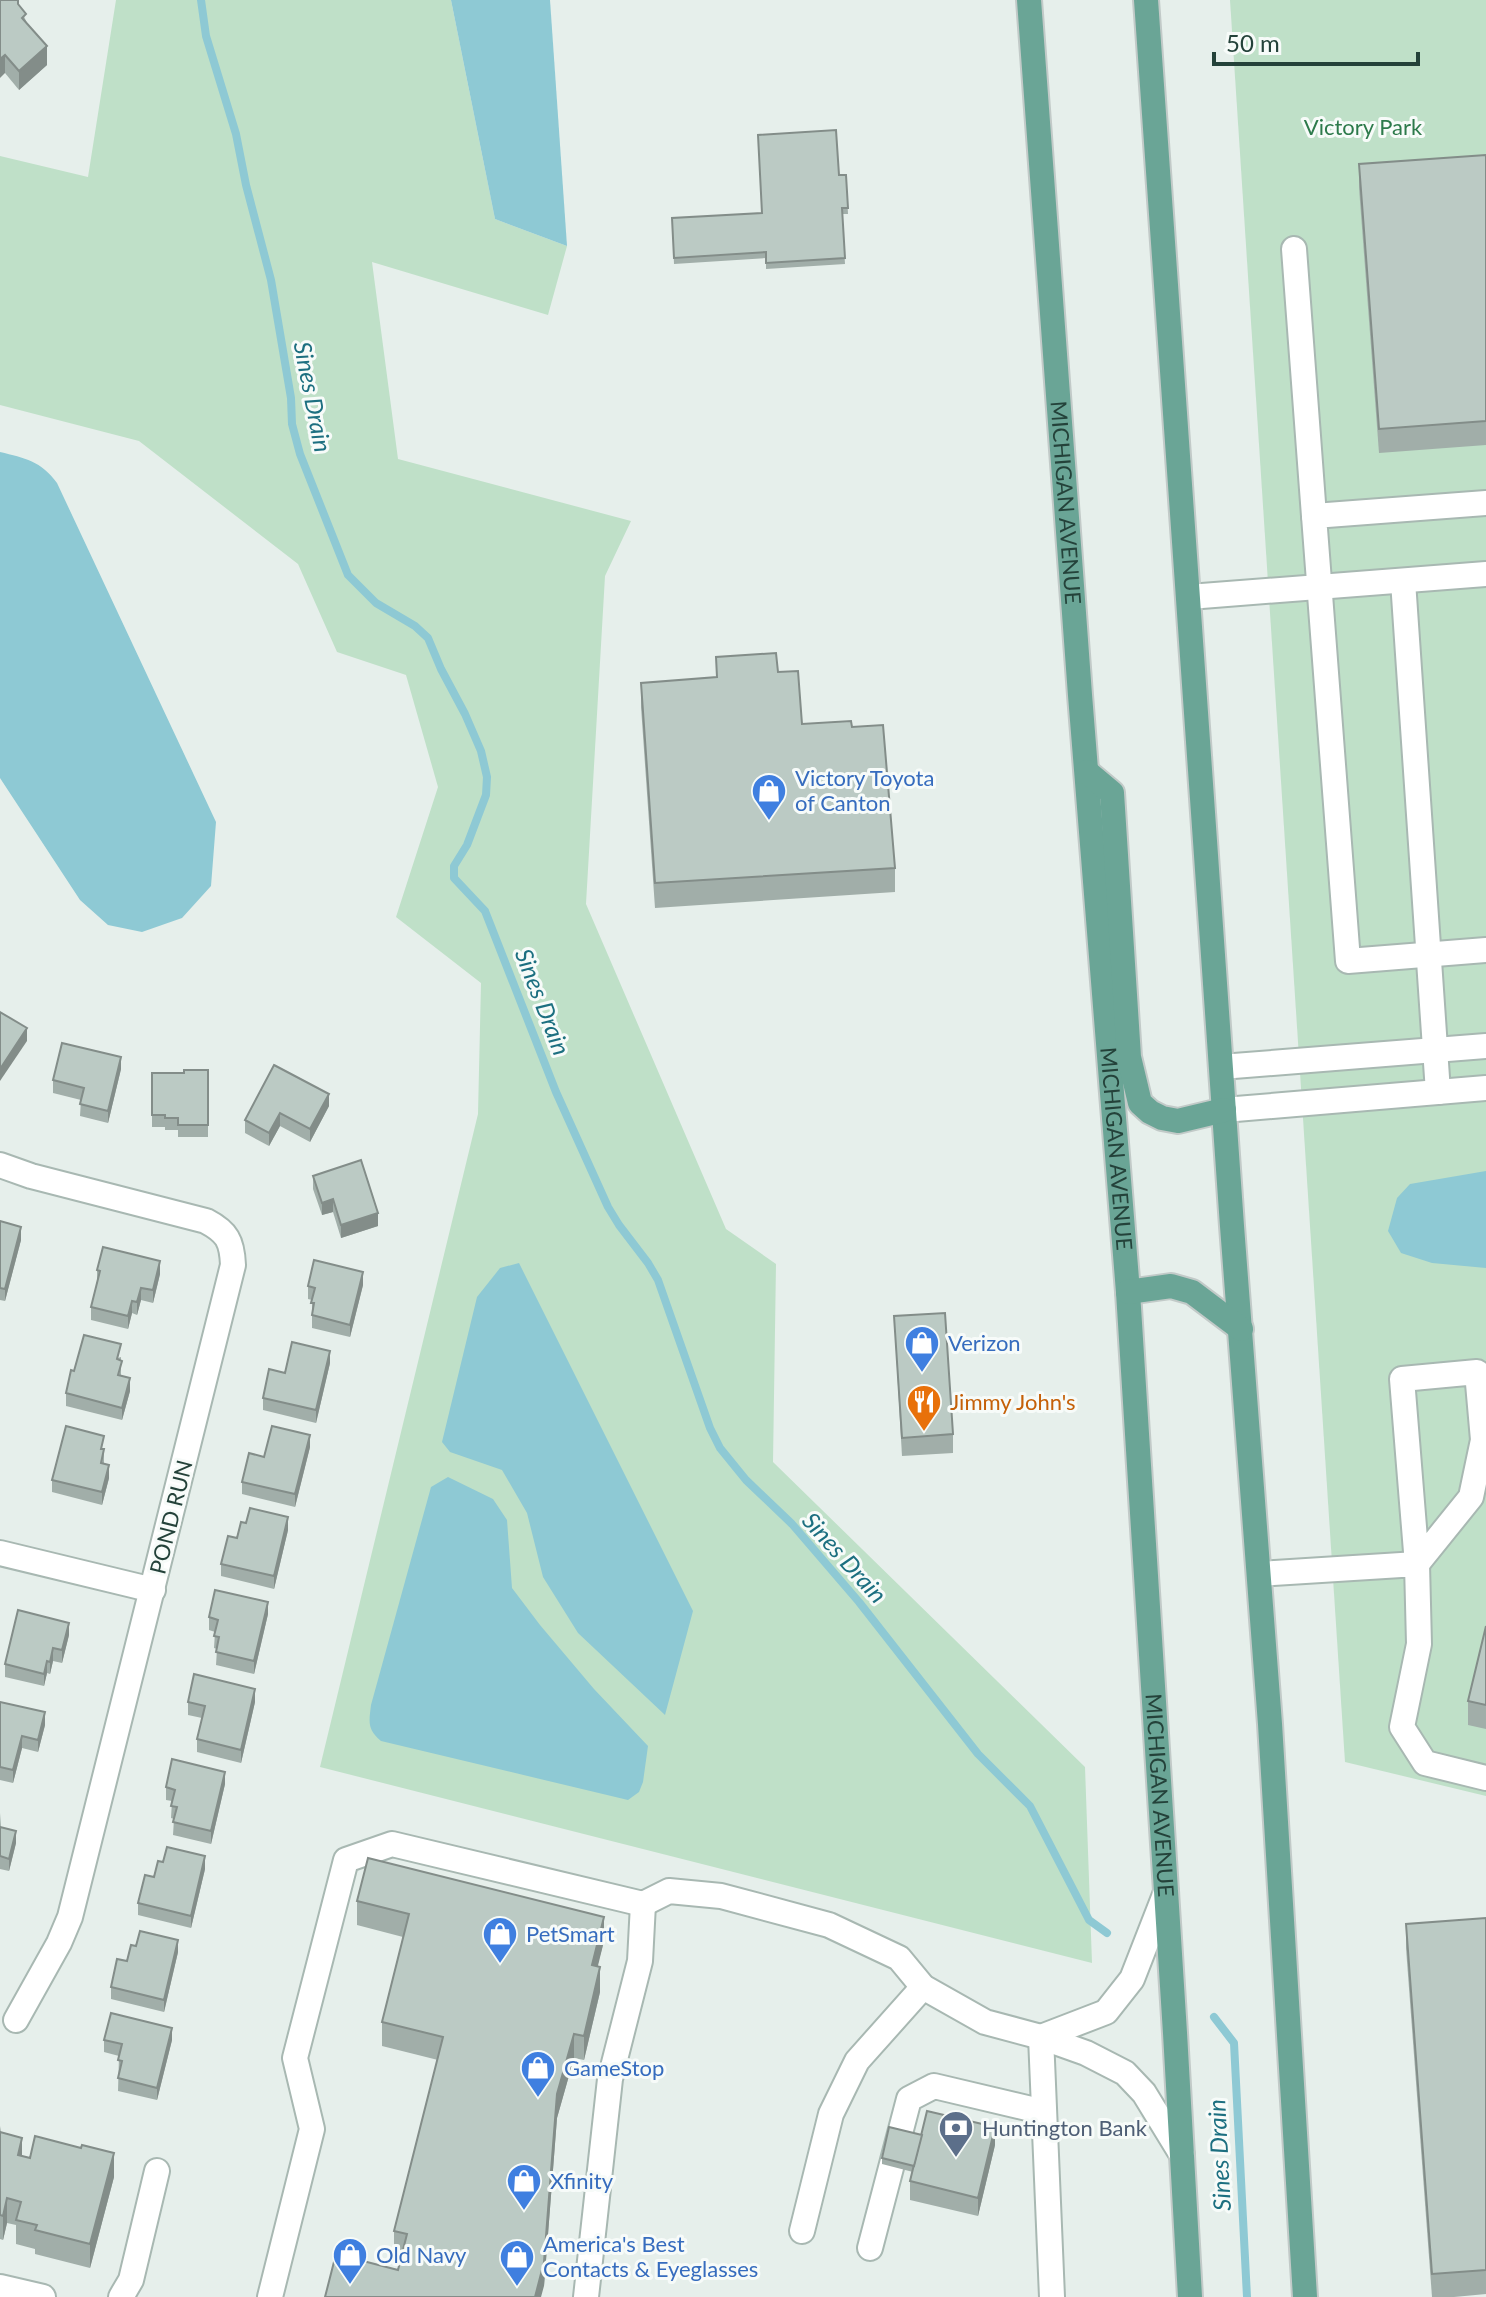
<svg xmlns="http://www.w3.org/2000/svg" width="1486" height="2297" font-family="Lato,sans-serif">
	<rect width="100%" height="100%" fill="#e6efeb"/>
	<g fill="#bfe0c8">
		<polygon points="116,0 451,0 495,219 567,246 548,315 372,262 398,459 631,521 605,576 586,904 726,1229 776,1264 773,1462 1085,1767 1092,1963 320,1767 478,1114 481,983 396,917 438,787 406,675 337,652 298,564 139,441 0,405 0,156 88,177"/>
		<polygon points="1230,0 1486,0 1486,1796 1345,1762"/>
	</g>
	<g fill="#8ec9d4">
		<polygon points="451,0 550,0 567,246 495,219"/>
		<path d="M0 452C25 458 41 461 57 483L216 822 211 886 182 918 142 932 108 925 80 900 0 778Z"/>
		<polygon points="1486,1171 1486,1268 1432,1263 1401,1253 1388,1231 1397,1198 1410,1184"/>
		<polygon points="519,1263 693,1611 665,1715 578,1633 543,1577 527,1513 502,1470 450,1452 442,1442 477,1297 500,1268"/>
		<path d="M448 1477 493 1499 507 1520 512 1588 540 1625 594 1689 648 1746 643 1782 639 1792 628 1800 381 1741C367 1729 369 1722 371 1705L431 1487Z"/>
	</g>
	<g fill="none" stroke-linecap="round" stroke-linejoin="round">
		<g stroke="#8ec9d4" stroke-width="8">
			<polyline points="201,0 206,36 236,134 246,185 271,280 291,398 292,424 300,454 348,575 376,603 415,626 428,638 441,669 465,714 481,751 487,777 486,795 467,845 454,866 454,878 485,911 556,1092 608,1207 619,1225 648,1263 658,1280 710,1428 720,1448 746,1480 792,1524 859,1602 978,1754 1030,1806 1089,1920 1107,1933"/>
			<polyline points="1214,2017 1234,2043 1247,2297"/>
		</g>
		<defs>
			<g id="minor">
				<polyline points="1294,249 1314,516"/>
				<polyline points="1486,503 1314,516 1348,961 1486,950"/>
				<polyline points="1403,581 1438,1092"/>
				<polyline points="1189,597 1486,574"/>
				<polyline points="1221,1067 1486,1046"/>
				<polyline points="1224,1110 1486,1088"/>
				<path d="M0 1165 31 1176 206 1221C227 1232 232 1241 233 1265L70 1917 59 1943 16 2020"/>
				<polygon points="1477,1372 1483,1440 1471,1497 1417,1564 1402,1379"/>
				<polyline points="0,1553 153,1590"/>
				<polyline points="1259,1574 1417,1564 1419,1644 1402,1727 1425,1763 1486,1778"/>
				<polyline points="1041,2037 1052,2297"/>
				<polyline points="1041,2037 1106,2012 1132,1979 1166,1892"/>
				<polyline points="802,2231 831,2114 857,2061 923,1987"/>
				<polyline points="870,2248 909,2099 934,2086 1044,2112"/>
				<polyline points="0,2287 43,2297"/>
				<polyline points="121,2297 131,2280 157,2171"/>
				<polyline points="270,2297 312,2129 295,2058 346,1860 392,1844 643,1904 669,1891 721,1896 829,1925 899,1958 923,1987 985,2022 1041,2037 1086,2053 1125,2073 1144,2093 1182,2155"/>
				<polyline points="586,2297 610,2079 640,1961 643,1904"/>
			</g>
			<g id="major">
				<path id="s1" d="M1029 0 1080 695 1128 1292 1175 2033 1190 2297"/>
				<polyline points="1146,0 1232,1226 1270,1724 1305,2297"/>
				<polyline points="1087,772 1112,793 1129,1057 1140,1103 1150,1112 1162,1118 1178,1121 1224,1110"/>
				<polyline points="1128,1292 1171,1286 1192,1292 1241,1329"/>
			</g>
		</defs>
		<use href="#minor" stroke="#a8b8b2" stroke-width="28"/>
		<use href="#major" stroke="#c2cac8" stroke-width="28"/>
		<use href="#minor" stroke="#fff" stroke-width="24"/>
		<use href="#major" stroke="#6aa596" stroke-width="24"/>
	</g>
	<g fill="#a1aea9">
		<polygon points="0,0 18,4 47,65 19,90 5,73"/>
		<polygon points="1486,155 1486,445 1379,453 1359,188 1359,164"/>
		<polygon points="839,175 846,175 848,214 842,214 845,264 766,269 766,258 674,264 672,218 762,213"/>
		<polygon points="716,657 778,672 802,724 852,727 895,868 895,892 655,908 641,707 641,683 716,678"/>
		<polygon points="274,1065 329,1106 310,1142 280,1126 269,1146 245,1133 245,1120"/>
		<polygon points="121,1069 108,1123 80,1116 81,1100 53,1093 53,1080"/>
		<polygon points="208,1070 208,1137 178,1137 178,1130 165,1130 165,1127 152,1127 152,1073 184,1073"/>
		<polygon points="313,1176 378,1226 341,1238 333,1212 322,1215 313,1189"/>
		<polygon points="0,1221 21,1240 5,1301 0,1300"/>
		<polygon points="97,1270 160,1274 153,1303 141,1300 137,1315 132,1313 128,1329 91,1320 91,1307 97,1283"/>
		<polygon points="363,1285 350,1337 312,1328 312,1300 308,1299 308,1286"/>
		<polygon points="894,1316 953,1434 953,1453 902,1456"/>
		<polygon points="121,1357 121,1376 130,1391 122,1420 66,1406 66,1393 74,1371"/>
		<polygon points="330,1363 316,1423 263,1410 263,1398 285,1373"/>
		<polygon points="310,1447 295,1507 242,1494 242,1482 264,1457"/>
		<polygon points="104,1449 104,1464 109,1478 102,1505 52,1492 52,1480"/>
		<polygon points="246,1523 288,1530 274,1589 221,1576 221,1564"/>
		<polygon points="268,1614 254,1674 216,1665 217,1649 214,1648 215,1632 209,1630 209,1617"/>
		<polygon points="1486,1626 1486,1729 1468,1725 1468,1701"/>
		<polygon points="69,1635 62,1663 53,1661 50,1674 47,1673 44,1686 5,1677 5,1664"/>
		<polygon points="0,1702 45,1725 38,1752 22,1748 13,1783 0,1780"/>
		<polygon points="188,1702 255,1702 241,1763 197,1752 197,1739 202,1718 188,1715"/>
		<polygon points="225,1784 211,1844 173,1835 174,1819 171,1818 172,1801 166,1800 166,1787"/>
		<polygon points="0,1813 1,1827 16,1843 9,1871 0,1869"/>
		<polygon points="163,1862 205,1869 191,1928 138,1915 138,1903"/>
		<polygon points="357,1901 604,1941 597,1967 600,1992 584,2060 574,2058 557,2118 544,2286 398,2270 401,2257 394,2255 394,2231 438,2060 382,2046 382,2022 403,1937 357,1925"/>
		<polygon points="1486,1918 1486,2294 1454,2297 1432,2297 1406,1948 1406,1924"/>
		<polygon points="178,1952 164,2012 111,1999 111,1987 127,1961"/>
		<polygon points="104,2040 172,2040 157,2100 118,2091 119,2056 104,2052"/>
		<polygon points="0,2126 1,2132 22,2156 114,2177 90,2268 35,2254 35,2249 16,2244 16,2225 7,2223 3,2240 0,2239"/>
		<polygon points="922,2135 995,2145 978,2216 910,2200 910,2181 913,2172 882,2164 882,2158"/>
	</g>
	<g fill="#838d89">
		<polygon points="47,46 47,65 19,90 19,71"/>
		<polygon points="5,55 5,73 0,78 0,59"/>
		<polygon points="27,1028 27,1041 0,1081 0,1069"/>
		<polygon points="121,1057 121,1069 108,1123 108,1111"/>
		<polygon points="329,1094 329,1106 310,1142 310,1129"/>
		<polygon points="280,1113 280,1126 269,1146 269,1133"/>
		<polygon points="333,1199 333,1212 322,1215 322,1203"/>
		<polygon points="378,1213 378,1226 341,1238 341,1225"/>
		<polygon points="21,1227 21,1240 5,1301 5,1289"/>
		<polygon points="160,1261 160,1274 153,1303 153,1290"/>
		<polygon points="363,1272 363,1285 350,1337 350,1325"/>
		<polygon points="141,1288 141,1300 137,1315 137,1302"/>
		<polygon points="132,1301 132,1313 128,1329 128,1316"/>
		<polygon points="330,1351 330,1363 316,1423 316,1410"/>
		<polygon points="130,1378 130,1391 122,1420 122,1408"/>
		<polygon points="310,1435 310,1447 295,1507 295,1494"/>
		<polygon points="109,1465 109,1478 102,1505 102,1492"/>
		<polygon points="288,1517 288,1530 274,1589 274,1576"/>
		<polygon points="268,1602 268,1614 254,1674 254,1661"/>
		<polygon points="69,1623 69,1635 62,1663 62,1650"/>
		<polygon points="53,1648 53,1661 50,1674 50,1662"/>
		<polygon points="47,1661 47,1673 44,1686 44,1674"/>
		<polygon points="255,1689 255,1702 241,1763 241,1750"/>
		<polygon points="45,1712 45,1725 38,1752 38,1740"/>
		<polygon points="22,1736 22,1748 13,1783 13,1770"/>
		<polygon points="225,1772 225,1784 211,1844 211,1831"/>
		<polygon points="16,1831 16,1843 9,1871 9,1859"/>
		<polygon points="205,1856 205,1869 191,1928 191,1916"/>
		<polygon points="604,1917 604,1941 592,1990 592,1965"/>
		<polygon points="178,1940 178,1952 164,2012 164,2000"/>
		<polygon points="600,1967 600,1992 584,2060 584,2036"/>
		<polygon points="172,2028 172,2040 157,2100 157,2088"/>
		<polygon points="574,2034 574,2058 557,2118 544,2286 541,2297 535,2297 557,2094"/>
		<polygon points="995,2127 995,2145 978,2216 978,2198"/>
		<polygon points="22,2138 22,2162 18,2155"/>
		<polygon points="114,2153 114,2177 90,2268 90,2244"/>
		<polygon points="7,2198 7,2223 3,2240 3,2216"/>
	</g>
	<g fill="#bbcac4" stroke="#838d89" stroke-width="2">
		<polygon points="0,0 18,0 18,4 26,14 22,18 47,46 19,71 5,55 0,59"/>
		<polygon points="836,130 839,175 846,175 848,208 842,208 845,258 766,263 766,252 674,258 672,218 762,213 758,135"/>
		<polygon points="1486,155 1486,421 1379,429 1359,164"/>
		<polygon points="776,653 778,672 798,671 802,724 851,721 852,727 883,725 895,868 655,883 641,683 717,677 716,657"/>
		<polygon points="0,1012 27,1028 0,1069"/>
		<polygon points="62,1043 121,1057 108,1111 80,1104 84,1088 53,1080"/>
		<polygon points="274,1065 329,1094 310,1129 280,1113 269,1133 245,1120"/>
		<polygon points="184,1070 208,1070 208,1125 178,1125 178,1118 165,1118 165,1115 152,1115 152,1073 184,1073"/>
		<polygon points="361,1160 378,1213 341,1225 333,1199 322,1203 313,1176"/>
		<polygon points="0,1221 21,1227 5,1289 0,1288"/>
		<polygon points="103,1247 160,1261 153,1290 141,1288 137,1302 132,1301 128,1316 91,1307 100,1271 97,1270"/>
		<polygon points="314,1260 363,1272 350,1325 312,1315 314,1303 311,1303 315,1288 308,1286"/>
		<polygon points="945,1313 953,1434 902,1438 894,1316"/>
		<polygon points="84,1335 121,1344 117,1359 122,1361 118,1375 130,1378 122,1408 66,1393 71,1370 74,1371"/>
		<polygon points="292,1342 330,1351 316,1410 263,1398 269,1369 285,1373"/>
		<polygon points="66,1426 104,1436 101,1449 104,1449 101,1463 109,1465 102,1492 52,1480"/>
		<polygon points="272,1426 310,1435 295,1494 242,1482 249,1453 264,1457"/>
		<polygon points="250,1508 288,1517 274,1576 221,1564 228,1536 237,1538 241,1522 246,1523"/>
		<polygon points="215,1590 268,1602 254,1661 216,1652 219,1637 214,1636 218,1620 209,1617"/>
		<polygon points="18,1610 69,1623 62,1650 53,1648 50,1662 47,1661 44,1674 5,1664"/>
		<polygon points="1486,1626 1486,1705 1468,1701"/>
		<polygon points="194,1674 255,1689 241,1750 197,1739 205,1706 188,1702"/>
		<polygon points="0,1702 45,1712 38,1740 22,1736 13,1770 0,1767"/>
		<polygon points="172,1759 225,1772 211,1831 173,1822 177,1807 171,1806 175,1790 166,1787"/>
		<polygon points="0,1827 16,1831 9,1859 0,1856"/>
		<polygon points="167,1847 205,1856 191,1916 138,1903 145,1875 154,1877 158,1861 163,1862"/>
		<polygon points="368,1858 604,1917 592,1965 600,1967 584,2036 574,2034 557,2094 544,2262 535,2297 325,2297 336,2254 398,2270 407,2234 394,2231 443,2037 382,2022 409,1914 357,1901"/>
		<polygon points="1486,1918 1486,2270 1432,2274 1406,1924"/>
		<polygon points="140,1931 178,1940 164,2000 111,1987 117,1959 127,1961 131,1945 136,1946"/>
		<polygon points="111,2013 172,2028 157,2088 118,2078 122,2061 118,2060 122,2044 104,2040"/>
		<polygon points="927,2111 995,2127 978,2198 910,2181"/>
		<polygon points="889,2127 922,2135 914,2166 882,2158"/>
		<polygon points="0,2132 22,2138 18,2155 30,2158 35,2136 81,2148 82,2145 114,2153 90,2244 35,2230 37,2225 16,2220 21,2202 7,2198 3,2216 0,2215"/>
	</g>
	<defs>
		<symbol id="shop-pin" viewBox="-11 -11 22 30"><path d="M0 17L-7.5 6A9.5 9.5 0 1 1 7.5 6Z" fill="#3f7fe0" stroke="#f7fbf9"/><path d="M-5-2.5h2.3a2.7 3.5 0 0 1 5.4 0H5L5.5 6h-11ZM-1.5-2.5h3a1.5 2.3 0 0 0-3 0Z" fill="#fff"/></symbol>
		<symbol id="restaurant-pin" viewBox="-11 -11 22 30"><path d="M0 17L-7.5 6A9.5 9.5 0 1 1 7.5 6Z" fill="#e8710a" stroke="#f7fbf9"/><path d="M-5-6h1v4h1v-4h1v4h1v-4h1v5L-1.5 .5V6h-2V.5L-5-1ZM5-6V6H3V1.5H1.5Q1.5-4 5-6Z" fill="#fff"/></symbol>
		<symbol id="bank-pin" viewBox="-11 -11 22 30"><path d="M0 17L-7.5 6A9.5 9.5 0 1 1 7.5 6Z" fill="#5c6f8a" stroke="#f7fbf9"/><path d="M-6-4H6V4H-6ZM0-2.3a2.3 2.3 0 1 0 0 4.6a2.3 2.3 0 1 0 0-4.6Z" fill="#fff"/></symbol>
	</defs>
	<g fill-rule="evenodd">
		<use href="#shop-pin" x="749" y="771" width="40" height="54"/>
		<use href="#shop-pin" x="902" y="1323" width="40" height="54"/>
		<use href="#restaurant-pin" x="904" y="1382" width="40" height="54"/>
		<use href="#shop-pin" x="480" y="1914" width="40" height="54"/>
		<use href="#shop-pin" x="518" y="2048" width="40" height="54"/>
		<use href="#bank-pin" x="936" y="2108" width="40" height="54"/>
		<use href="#shop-pin" x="504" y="2161" width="40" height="54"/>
		<use href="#shop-pin" x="330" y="2235" width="40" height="54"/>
		<use href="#shop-pin" x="497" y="2237" width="40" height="54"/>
	</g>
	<g text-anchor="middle" stroke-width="6" stroke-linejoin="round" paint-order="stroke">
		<g font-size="22" fill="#2d7a4b" stroke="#f7fbf9">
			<text x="1363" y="135">Victory Park</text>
		</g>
		<g font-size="22" fill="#24423a" stroke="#f7fbf9">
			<text dy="8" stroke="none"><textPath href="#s1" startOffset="504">MICHIGAN AVENUE</textPath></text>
			<text dy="8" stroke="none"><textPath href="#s1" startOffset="1152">MICHIGAN AVENUE</textPath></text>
			<text transform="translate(171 1517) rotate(-76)" y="8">POND RUN</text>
			<text dy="8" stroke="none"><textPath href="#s1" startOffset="1800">MICHIGAN AVENUE</textPath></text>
		</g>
		<g font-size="22" fill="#366cbe" stroke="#f7fbf9" text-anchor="start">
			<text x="795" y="786">Victory Toyota<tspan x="795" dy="25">of Canton</tspan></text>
			<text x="948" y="1351">Verizon</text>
			<text x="526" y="1942">PetSmart</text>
			<text x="564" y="2076">GameStop</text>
			<text x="550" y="2189">Xfinity</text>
			<text x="543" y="2252">America's Best<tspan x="543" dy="25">Contacts &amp; Eyeglasses</tspan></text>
			<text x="376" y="2263">Old Navy</text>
		</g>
		<g font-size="22" fill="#c56008" stroke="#f7fbf9" text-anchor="start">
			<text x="950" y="1410">Jimmy John's</text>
		</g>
		<g font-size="22" fill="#4e5e75" stroke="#f7fbf9" text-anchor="start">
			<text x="982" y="2136">Huntington Bank</text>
		</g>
		<g font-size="24" font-style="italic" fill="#1c6f80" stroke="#f7fbf9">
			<text transform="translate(312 397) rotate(79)" y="8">Sines Drain</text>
			<text transform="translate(542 1002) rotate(69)" y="8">Sines Drain</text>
			<text transform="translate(844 1558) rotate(48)" y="8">Sines Drain</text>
			<text transform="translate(1220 2155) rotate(-93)" y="8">Sines Drain</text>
		</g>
	</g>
	<path d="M1214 52v12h204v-12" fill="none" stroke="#24423a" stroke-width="4"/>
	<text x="1226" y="52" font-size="24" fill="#24423a" stroke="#f7fbf9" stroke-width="6" paint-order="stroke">50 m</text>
</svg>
